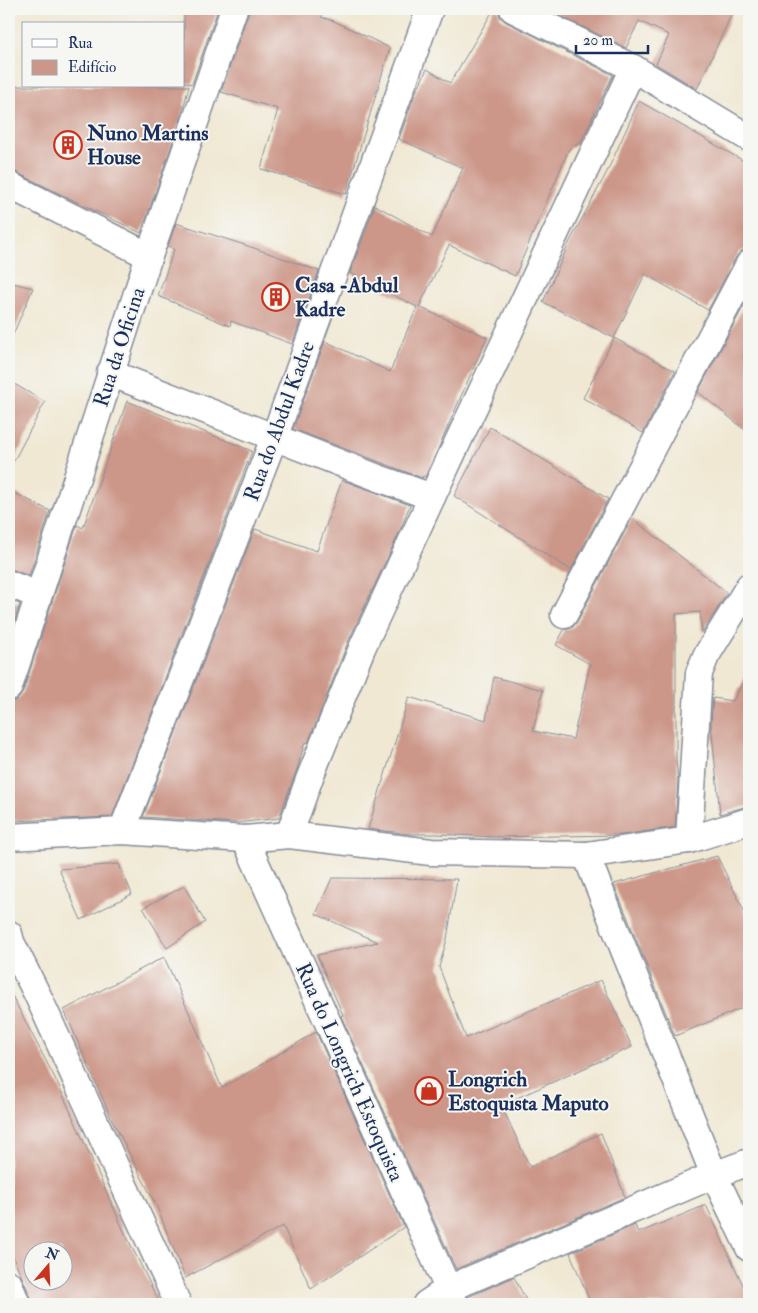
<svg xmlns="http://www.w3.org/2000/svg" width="758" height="1313" font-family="'IM FELL Double Pica',serif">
	<rect width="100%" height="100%" fill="#f6f6f2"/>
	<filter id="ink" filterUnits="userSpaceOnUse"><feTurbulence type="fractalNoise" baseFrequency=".02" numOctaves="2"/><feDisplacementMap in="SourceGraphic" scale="10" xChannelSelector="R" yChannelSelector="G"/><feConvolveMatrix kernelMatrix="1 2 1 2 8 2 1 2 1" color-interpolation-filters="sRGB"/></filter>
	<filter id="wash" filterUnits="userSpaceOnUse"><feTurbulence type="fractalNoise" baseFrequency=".0096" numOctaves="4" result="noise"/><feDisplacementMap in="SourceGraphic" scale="20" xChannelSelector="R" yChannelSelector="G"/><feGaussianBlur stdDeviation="1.12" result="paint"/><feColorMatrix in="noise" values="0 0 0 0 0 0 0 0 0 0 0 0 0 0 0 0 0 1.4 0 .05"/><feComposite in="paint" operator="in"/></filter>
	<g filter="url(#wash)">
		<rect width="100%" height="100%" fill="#f0e8d3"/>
		<g id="blocks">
			<g fill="#cc9789" fill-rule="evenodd">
				<polygon points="184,9 218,9 192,84 184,82"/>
				<polygon points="249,9 325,9 321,17 334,21 390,48 346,194 261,169 278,109 221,92 248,14"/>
				<polygon points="494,9 498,9 500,17 506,22 613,75 580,143 569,149 515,276 449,245 419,307 487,337 438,449 425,477 423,476 422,478 293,429 325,341 390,372 417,307 350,273 375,205 432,237 463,168 399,139 415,94 427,69 450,83"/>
				<polygon points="546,9 734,9 697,89 656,64 669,35 639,21 626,48"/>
				<polygon points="9,86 189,86 180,121 141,233 9,169"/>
				<polygon points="639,101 749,164 749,249 741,251 736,257 708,310 645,274 614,338 543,302 570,241 607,172"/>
				<polygon points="176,223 254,248 319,271 292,344 231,321 230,326 158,296 174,249 168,246"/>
				<polygon points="9,282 33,288 9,344"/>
				<polygon points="749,296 749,433 698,392"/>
				<polygon points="614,338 675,371 643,433 583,398"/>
				<polygon points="9,381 45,402 9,470"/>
				<polygon points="127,401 252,451 112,817 9,821 9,702 13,702 19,698 23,692 77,525 83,528"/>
				<polygon points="490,427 608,499 571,570 454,496"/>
				<polygon points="342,480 410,505 399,533 348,642 308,743 305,742 298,766 279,818 237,823 143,817 255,529 317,551"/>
				<polygon points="9,490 50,511 29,576 14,570 9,569"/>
				<polygon points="632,518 727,593 702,633 700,612 676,614 676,761 678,780 675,827 622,835 492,837 437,834 410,834 368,829 409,697 486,720 494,677 543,690 533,731 573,739 590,664 556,645 564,630 572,628 577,622"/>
				<polygon points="9,600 20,604 9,639"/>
				<polygon points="749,670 749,806 744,807 720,814 711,723 713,698 733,701"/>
				<polygon points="717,856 749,921 749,1005 675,1036 614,884"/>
				<polygon points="119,864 132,894 81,920 59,869"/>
				<polygon points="332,878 457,879 447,939 439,967 466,1038 601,980 632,1047 501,1105 530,1167 601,1133 625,1197 456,1269 341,1016 343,1015 317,955 378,942 316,914"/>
				<polygon points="184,886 205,922 167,948 143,908"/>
				<polygon points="164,957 195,1026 222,1088 316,1032 404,1227 311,1289 283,1226 185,1278 157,1207 112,1120 64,1010"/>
				<path d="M9 990 58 1084 123 1229 160 1304H34L9 1248ZM32 1250H62V1280H32Z"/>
				<polygon points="706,1205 749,1298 749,1304 591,1304 570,1253 635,1225 638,1233"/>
				<polygon points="514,1277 528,1304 470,1304 468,1297"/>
			</g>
		</g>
	</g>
	<g filter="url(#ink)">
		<use href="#blocks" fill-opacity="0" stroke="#868c98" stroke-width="1"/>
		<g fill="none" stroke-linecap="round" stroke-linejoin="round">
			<defs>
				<g id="minor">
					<polyline points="513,9 633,68 749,138"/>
					<polyline points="9,185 149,256"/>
					<polyline points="110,373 381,479 432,497"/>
					<polyline points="9,584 38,595"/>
					<polyline points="564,615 749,264"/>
					<polyline points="9,687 149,256 234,9"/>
					<polyline points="122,831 274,438 430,9"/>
					<polyline points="289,835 310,777 362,648 432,497 633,68"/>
					<polyline points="9,837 122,831 245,839 289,835 431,852 586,855 689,840 749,821"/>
					<polyline points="245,839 455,1304"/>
					<polyline points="689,840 699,673 706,656 749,586"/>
					<polyline points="586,855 714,1175 749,1248"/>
					<polyline points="9,934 11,942 38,996 178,1304"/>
					<polyline points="9,1284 17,1304"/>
					<polyline points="426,1304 448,1289 714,1175 749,1162"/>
				</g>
			</defs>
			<use href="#minor" stroke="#868c98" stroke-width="29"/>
			<use href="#minor" stroke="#fff" stroke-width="26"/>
		</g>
	</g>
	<defs>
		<symbol id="building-ring" viewBox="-11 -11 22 22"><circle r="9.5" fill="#f6f6f2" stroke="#c8321e" stroke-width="1.5"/><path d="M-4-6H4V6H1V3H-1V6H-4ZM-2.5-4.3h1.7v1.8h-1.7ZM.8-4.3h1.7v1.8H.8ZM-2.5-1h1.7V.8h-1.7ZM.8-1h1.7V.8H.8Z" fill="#c8321e"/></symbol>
		<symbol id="shop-ring" viewBox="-11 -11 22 22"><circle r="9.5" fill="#f6f6f2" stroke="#c8321e" stroke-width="1.5"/><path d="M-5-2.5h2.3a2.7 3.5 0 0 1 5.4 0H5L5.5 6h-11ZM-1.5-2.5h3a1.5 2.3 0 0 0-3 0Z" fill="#c8321e"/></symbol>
	</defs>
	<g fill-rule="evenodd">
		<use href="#building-ring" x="52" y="129" width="32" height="32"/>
		<use href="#building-ring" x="260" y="281" width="32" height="32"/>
		<use href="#shop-ring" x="413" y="1075" width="32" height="32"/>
	</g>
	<g text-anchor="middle" stroke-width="4" stroke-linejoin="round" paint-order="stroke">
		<g font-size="21" font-weight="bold" fill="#1b2f5e" stroke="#f6f6f2" text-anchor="start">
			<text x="87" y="140">Nuno Martins<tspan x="87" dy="24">House</tspan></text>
			<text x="295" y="292">Casa -Abdul<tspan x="295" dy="24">Kadre</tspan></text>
			<text x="448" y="1086">Longrich<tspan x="448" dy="24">Estoquista Maputo</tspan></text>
		</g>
		<g font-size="21" fill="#1b2f5e" stroke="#f6f6f2">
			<text transform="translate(119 347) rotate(-72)" y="7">Rua da Oficina</text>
			<text transform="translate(279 421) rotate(-70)" y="7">Rua do Abdul Kadre</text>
			<text transform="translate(350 1072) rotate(66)" y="7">Rua do Longrich Estoquista</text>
		</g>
	</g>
	<rect width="758" height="1313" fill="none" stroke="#f6f6f2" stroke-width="30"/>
	<rect x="22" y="22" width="162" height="65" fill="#f6f6f2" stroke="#9ea6b7"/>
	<rect x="32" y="39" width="25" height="8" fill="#ffffff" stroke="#9ea6b7"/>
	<text x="68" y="48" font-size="15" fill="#1b2f5e">Rua</text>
	<rect x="32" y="60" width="25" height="15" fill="#cc9789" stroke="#9ea6b7"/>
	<text x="68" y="72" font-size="15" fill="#1b2f5e">Edifício</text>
	<g transform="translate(48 1266) rotate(19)"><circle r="24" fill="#f6f6f2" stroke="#9ea6b7"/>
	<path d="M0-4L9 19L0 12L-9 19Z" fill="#c8321e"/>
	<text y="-8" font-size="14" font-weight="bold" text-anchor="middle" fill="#1b2f5e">N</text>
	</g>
	<path d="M576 45v8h72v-8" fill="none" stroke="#1b2f5e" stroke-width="2.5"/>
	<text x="583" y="45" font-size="15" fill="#1b2f5e" stroke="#f6f6f2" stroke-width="4" paint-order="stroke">20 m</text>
</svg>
